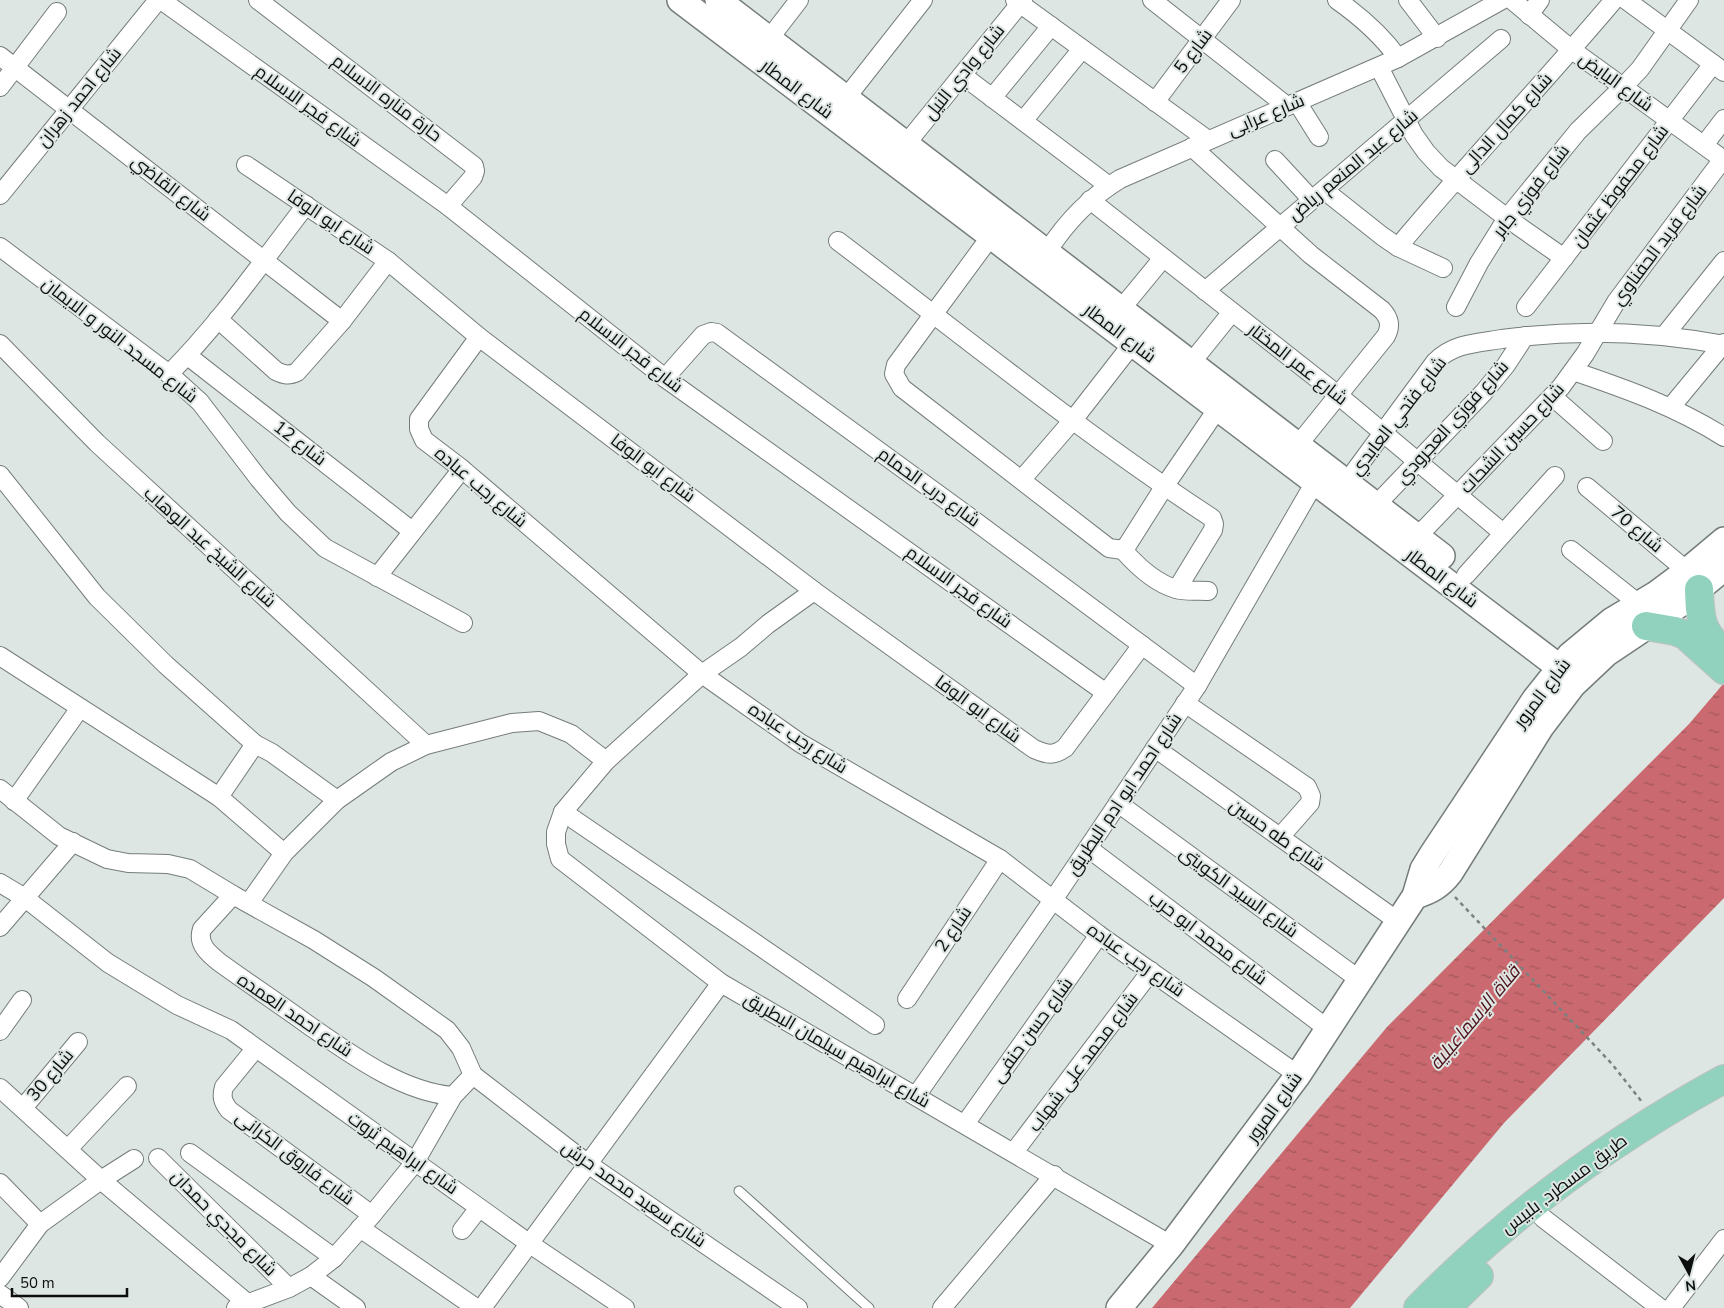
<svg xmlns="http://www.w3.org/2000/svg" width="1724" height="1308" font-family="'Nunito Sans',Cairo,sans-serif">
	<defs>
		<pattern id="water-ripples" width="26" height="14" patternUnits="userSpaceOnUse" patternTransform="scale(1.25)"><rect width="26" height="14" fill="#ca6a70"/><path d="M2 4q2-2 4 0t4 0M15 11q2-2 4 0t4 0" fill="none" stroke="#a2565a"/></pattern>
	</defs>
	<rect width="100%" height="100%" fill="#dde6e2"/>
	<polygon fill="url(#water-ripples)" points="1724,683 1724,898 1504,1123 1350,1308 1152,1308 1387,1027 1689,724"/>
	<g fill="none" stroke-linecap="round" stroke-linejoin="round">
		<defs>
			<polyline id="lane" points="739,1191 869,1308"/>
			<g id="street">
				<polyline points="161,0 448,206 665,378 1106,693"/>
				<polyline points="258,0 474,166 475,171 473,177 448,206"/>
				<polyline points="1015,0 1208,140"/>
				<polyline points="1152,0 1287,106"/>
				<path d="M1337 0C1361 17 1381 34 1398 58"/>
				<polyline points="1408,0 1437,38"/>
				<polyline points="1512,0 1572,50 1724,160"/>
				<polyline points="1626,0 1724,72"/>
				<polyline points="1529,15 1540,0"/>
				<polyline points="769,39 799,0"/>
				<polyline points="0,56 342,321"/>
				<polyline points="1379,67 1414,135 1426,152 1441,168 1507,218 1564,258"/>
				<polyline points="962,75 1109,186"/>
				<polyline points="0,87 57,12"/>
				<polyline points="846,98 923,0"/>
				<polyline points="992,98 1051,26"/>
				<polyline points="1155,102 1231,0"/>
				<polyline points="1297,102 1319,137"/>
				<polyline points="1023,121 1082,49"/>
				<polyline points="906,144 1023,0"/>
				<polyline points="1704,145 1724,119"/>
				<path d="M1192 147 1311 255 1382 310C1390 319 1391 326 1386 336L1298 445"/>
				<polyline points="1275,160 1312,200"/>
				<path d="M246 165 388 261 479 337 814 591 1034 749C1048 755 1053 756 1065 748L1142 645"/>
				<polyline points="1324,190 1382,236 1398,247 1443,268"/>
				<polyline points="0,195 158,0"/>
				<polyline points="1090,200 1338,395 1503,533"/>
				<polyline points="991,236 896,365 894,374 902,388 1109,548 1123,550 1128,544 1164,487 1218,408"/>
				<path d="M838 241C962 335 1082 433 1212 518L1214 524 1213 530 1177 589"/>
				<polyline points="0,247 169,374 200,402 259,479 288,513 325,548 463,623"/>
				<path d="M1398 247C1468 163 1543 84 1614 0"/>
				<path d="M1047 252C1066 222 1089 198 1120 179L1398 58 1502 0"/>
				<polyline points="1205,291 1501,39"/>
				<polyline points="1456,307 1479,263 1507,218 1578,131 1623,87 1640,69 1689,0"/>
				<polyline points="1526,307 1713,64"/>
				<polyline points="1121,309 1163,258"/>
				<path d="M218 319 276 371C284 375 289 376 297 372L342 321 388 261"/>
				<polyline points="1664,336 1724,261"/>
				<polyline points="479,337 419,419 419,429 424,440 462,469 702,674 800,743 1000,859 1099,935 1298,1075"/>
				<polyline points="0,344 97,443 426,745"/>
				<polyline points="188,356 412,531"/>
				<polyline points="1191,363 1232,312"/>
				<path d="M1573 371C1626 389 1677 407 1724 437"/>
				<path d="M169 374C220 323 262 262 306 205"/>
				<polyline points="665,378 703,335 711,332 717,333 968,516 1197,686"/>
				<polyline points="1553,397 1603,441"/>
				<polyline points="1671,407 1724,343"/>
				<polyline points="0,475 97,597 166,665 255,744 272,753 337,800"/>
				<polyline points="1022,479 1073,420 1133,343"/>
				<path d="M1346 483 1435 362C1453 343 1478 343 1502 339 1576 329 1650 331 1724 345"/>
				<polyline points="1587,487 1687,571"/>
				<polyline points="1376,505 1484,392 1506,365 1525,336"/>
				<polyline points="1417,537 1561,387 1585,354 1616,302 1723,159"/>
				<path d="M1123 550C1137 566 1155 583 1176 589 1186 592 1198 590 1208 591"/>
				<polyline points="1571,550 1639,604"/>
				<polyline points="1466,575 1555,476"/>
				<polyline points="377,577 462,469"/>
				<polyline points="814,591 768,624 741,647 702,674 606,761 563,812 556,832 556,844 560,859 721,983 1171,1245"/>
				<polyline points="0,656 219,797 284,853"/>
				<polyline points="1185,703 1307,787 1311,796 1310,803 1280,837"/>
				<polyline points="1155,748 1399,922"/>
				<polyline points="0,789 59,836 107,859 128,863 168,864 190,869 233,895 314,940 374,978 447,1030 461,1048 473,1075 588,1164 798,1308"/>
				<polyline points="219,797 255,744"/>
				<polyline points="14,801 80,708"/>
				<polyline points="1118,803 1360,980"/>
				<polyline points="563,812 875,1025"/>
				<polyline points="1088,848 1328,1029"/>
				<polyline points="0,883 25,898 108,963 177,1005 231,1030 530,1244 625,1308"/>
				<path d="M233 895 202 929C197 944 208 953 219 962 248 983 278 1003 307 1024 349 1053 401 1092 453 1096"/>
				<polyline points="249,903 284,853 337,800 391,762 426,745 512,723 539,721 571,734 606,761"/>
				<polyline points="0,927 73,842"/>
				<polyline points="907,999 1000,859"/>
				<polyline points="0,1031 22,1000"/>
				<path d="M255 1049 224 1087C221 1097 223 1102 229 1110L372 1215"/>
				<polyline points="0,1088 101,1180 253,1308"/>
				<polyline points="916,1096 1053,900 1197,686 1315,482"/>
				<polyline points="23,1108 78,1042"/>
				<polyline points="965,1124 1099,935"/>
				<polyline points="68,1149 127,1086"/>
				<polyline points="1014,1152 1151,971"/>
				<polyline points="190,1153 334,1258"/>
				<polyline points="158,1158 289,1288"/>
				<polyline points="0,1183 40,1224"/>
				<polyline points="1543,1218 1660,1308"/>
				<polyline points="360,1228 476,1308"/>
				<polyline points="462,1230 479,1208"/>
				<polyline points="311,1276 356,1308"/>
				<polyline points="0,1278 40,1224 101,1180 134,1159"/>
				<polyline points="0,1294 19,1308"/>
				<polyline points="236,1308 289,1288 311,1276 334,1258 372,1215 415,1162 453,1096 473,1075"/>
				<polyline points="482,1308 721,983"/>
				<polyline points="942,1308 1054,1175"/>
				<polyline points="1671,1308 1724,1239"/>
			</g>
			<g id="secondary">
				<polyline points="680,0 1559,667"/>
				<polyline points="718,0 1442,556"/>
				<path d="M1415 896C1431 891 1440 886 1450 873L1541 727 1573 685 1607 653 1683 602 1724 568"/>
				<polyline points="1119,1308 1171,1245 1298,1075 1415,896 1423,869 1431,856 1535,699 1570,655 1611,621 1656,594 1687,571 1724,540"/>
			</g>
			<g id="primary">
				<path d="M1699 589C1700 621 1701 630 1724 653"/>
				<polyline points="1646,626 1675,631 1685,635 1724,670"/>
				<path d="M1418 1308C1508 1216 1612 1140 1724 1079"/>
				<polyline points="1446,1308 1479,1276"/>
			</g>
		</defs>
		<use href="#lane" stroke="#757d79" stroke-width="11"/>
		<use href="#street" stroke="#757d79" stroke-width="20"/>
		<use href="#secondary" stroke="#757d79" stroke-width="28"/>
		<use href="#primary" stroke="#c0c1c0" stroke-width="30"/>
		<polyline stroke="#7b817e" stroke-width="2.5" stroke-dasharray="4 4" stroke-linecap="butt" points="1455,897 1612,1064 1642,1102 1640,1103"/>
		<use href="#lane" stroke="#fff" stroke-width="9"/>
		<use href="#street" stroke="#fff" stroke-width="18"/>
		<use href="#secondary" stroke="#fff" stroke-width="25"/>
		<use href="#primary" stroke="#91d2bf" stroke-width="28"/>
	</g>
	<g text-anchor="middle" stroke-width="4" stroke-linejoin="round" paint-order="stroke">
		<g font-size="18" fill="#0c0f0e" stroke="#dde6e2">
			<text transform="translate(1193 51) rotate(-53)" y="6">شارع 5</text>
			<text transform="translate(964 72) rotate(-51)" y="6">شارع وادي النيل</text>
			<text transform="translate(1616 82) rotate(36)" y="6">شارع البايض</text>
			<text transform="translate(797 89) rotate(37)" y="6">شارع المطار</text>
			<text transform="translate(79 97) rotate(-51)" y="6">شارع احمد زهران</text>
			<text transform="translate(387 98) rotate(37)" y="6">حارة مناره الاسلام</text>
			<text transform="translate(308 106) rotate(36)" y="6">شارع فجر الاسلام</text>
			<text transform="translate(1266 115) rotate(-23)" y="6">شارع عرابى</text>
			<text transform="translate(1506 123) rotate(-48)" y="6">شارع كمال الدالى</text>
			<text transform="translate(1353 165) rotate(-40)" y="6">شارع عبد المنعم رياض</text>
			<text transform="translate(1620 186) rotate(-53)" y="6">شارع محفوظ عثمان</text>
			<text transform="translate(171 188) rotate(38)" y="6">شارع القاضي</text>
			<text transform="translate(1531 191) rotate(-52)" y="6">شارع فوزي جابر</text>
			<text transform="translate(331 222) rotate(34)" y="6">شارع ابو الوفا</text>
			<text transform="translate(1659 245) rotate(-53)" y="6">شارع فريد الحفناوي</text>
			<text transform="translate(1120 333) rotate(37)" y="6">شارع المطار</text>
			<text transform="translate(120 340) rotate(38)" y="6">شارع مسجد النور و الايمان</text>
			<text transform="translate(631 350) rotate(38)" y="6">شارع فجر الاسلام</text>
			<text transform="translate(1298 364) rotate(38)" y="6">شارع عمر المختار</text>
			<text transform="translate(1398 416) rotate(-52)" y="6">شارع فتحي العايدي</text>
			<text transform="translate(1452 422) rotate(-48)" y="6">شارع فوزي العجرودي</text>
			<text transform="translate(1512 438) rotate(-47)" y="6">شارع حسين الشحات</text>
			<text transform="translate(300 443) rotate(38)" y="6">شارع 12</text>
			<text transform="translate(653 468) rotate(37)" y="6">شارع ابو الوفا</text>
			<text transform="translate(481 487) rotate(40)" y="6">شارع رجب عباده</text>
			<text transform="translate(929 487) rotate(36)" y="6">شارع درب الحمام</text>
			<text transform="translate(1637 529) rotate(40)" y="6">شارع 70</text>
			<text transform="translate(210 547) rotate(42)" y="6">شارع الشيخ عبد الوهاب</text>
			<text transform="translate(1442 578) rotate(37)" y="6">شارع المطار</text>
			<text transform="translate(959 587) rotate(36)" y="6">شارع فجر الاسلام</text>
			<text transform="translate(1542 693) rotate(-53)" y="6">شارع المرور</text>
			<text transform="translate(978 709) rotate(36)" y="6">شارع ابو الوفا</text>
			<text transform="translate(798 738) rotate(33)" y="6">شارع رجب عباده</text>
			<text transform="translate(1124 794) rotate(-56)" y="6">شارع احمد ابو ادم البطريق</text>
			<text transform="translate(1277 835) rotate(35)" y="6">شارع طه حسين</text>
			<text transform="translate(1239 892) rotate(36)" y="6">شارع السيد الكويتى</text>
			<text transform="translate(953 929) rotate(-56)" y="6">شارع 2</text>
			<text transform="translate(1208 938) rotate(37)" y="6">شارع محمد ابو حرب</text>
			<text transform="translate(1136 960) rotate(35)" y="6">شارع رجب عباده</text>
			<text transform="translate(295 1015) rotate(34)" y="6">شارع احمد العمده</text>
			<text transform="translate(1032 1030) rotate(-54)" y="6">شارع حسن حنفى</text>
			<text transform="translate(837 1050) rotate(30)" y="6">شارع ابراهيم سيلمان البطريق</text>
			<text transform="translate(1083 1062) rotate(-53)" y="6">شارع محمد على شهاب</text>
			<text transform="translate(50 1075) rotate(-50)" y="6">شارع 30</text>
			<text transform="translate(1274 1107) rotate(-54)" y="6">شارع المرور</text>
			<text transform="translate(403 1153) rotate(35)" y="6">شارع ابراهيم ثروت</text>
			<text transform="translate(295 1158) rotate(37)" y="6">شارع فاروق الكرانى</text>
			<text transform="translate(1564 1184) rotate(-37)" y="6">طريق مسطرد, بلبيس</text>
			<text transform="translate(634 1194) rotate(35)" y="6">شارع سعيد محمد حرش</text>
			<text transform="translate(224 1223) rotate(45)" y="6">شارع مجدي حمدان</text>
		</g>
		<g font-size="19" font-style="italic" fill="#4e111a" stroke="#dde6e2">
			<text transform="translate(1474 1017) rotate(-50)" y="7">قناة الإسماعيلية</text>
		</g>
	</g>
	<g transform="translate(1689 1273) rotate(173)" stroke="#dde6e2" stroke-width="4" paint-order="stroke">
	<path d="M0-4L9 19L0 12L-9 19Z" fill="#0c0f0e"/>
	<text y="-8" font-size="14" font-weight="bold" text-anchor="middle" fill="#0c0f0e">N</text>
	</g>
	<path d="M12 1288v8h115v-8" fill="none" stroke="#0c0f0e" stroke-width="2.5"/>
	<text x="20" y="1288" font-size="15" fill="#0c0f0e" stroke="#dde6e2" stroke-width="4" paint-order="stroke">50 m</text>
</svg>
